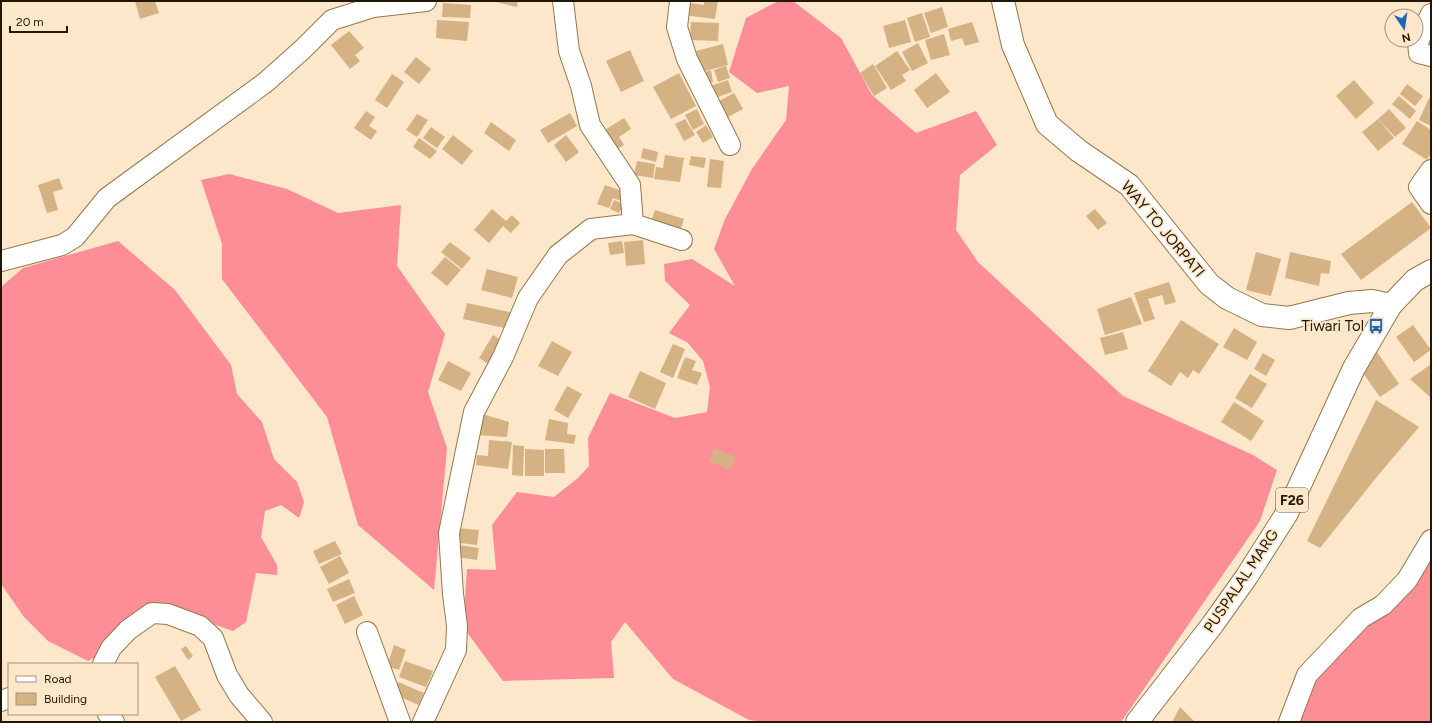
<svg xmlns="http://www.w3.org/2000/svg" width="1432" height="723" font-family="Figtree,sans-serif">
	<rect width="100%" height="100%" fill="#fce7ca"/>
	<g fill="#fd8d97">
		<polygon points="778,1 793,1 841,38 872,95 916,133 976,111 997,145 960,175 956,230 978,262 1123,396 1253,455 1277,470 1260,521 1121,722 767,722 749,720 673,679 625,622 611,642 614,678 503,681 463,627 467,569 496,570 492,525 517,492 554,497 578,478 589,466 588,438 610,393 675,418 707,412 710,387 703,361 688,343 669,333 690,305 665,281 664,264 692,259 735,286 714,249 725,219 752,169 786,120 789,86 757,93 729,72 746,18"/>
		<polygon points="229,174 287,189 338,213 401,205 397,266 445,334 428,392 447,448 434,590 358,525 327,417 222,279 222,244 201,180"/>
		<polygon points="118,241 175,290 231,365 237,394 262,422 274,459 297,482 304,502 299,518 281,505 265,511 261,537 277,565 277,575 256,573 246,622 233,631 158,605 146,604 98,656 88,661 48,641 24,617 1,584 1,287 23,268"/>
		<polygon points="1431,557 1431,722 1291,722 1296,684"/>
	</g>
	<g fill="#d4b283">
		<polygon points="135,1 155,1 159,13 140,19"/>
		<polygon points="491,1 518,1 517,7"/>
		<polygon points="704,1 718,1 715,19 683,15 684,2 704,5"/>
		<polygon points="443,3 471,5 470,18 442,17"/>
		<polygon points="942,7 948,27 931,33 924,13"/>
		<polygon points="1392,12 1400,16 1392,16 1392,33 1384,28"/>
		<polygon points="922,13 930,37 915,42 907,18"/>
		<polygon points="437,20 469,22 467,41 436,38"/>
		<polygon points="905,20 911,42 889,48 883,26"/>
		<polygon points="691,22 719,23 718,41 690,40"/>
		<polygon points="972,22 979,42 965,46 962,38 951,41 948,29"/>
		<polygon points="349,31 364,48 355,55 360,61 350,69 331,45"/>
		<polygon points="944,34 950,55 931,60 925,40"/>
		<polygon points="918,43 928,63 912,71 902,52"/>
		<polygon points="723,44 728,65 701,72 696,51"/>
		<polygon points="630,50 644,81 621,92 606,61"/>
		<polygon points="897,51 910,70 902,75 906,81 891,90 875,66"/>
		<polygon points="416,57 431,69 419,84 404,72"/>
		<polygon points="873,64 887,88 874,96 860,73"/>
		<polygon points="726,66 730,78 718,82 714,70"/>
		<polygon points="711,70 713,82 704,84 701,73"/>
		<polygon points="679,73 696,106 671,119 653,87"/>
		<polygon points="936,73 950,92 927,108 914,90"/>
		<polygon points="392,74 404,82 387,108 375,100"/>
		<polygon points="728,80 732,92 712,99 708,87"/>
		<polygon points="1354,80 1374,103 1356,119 1336,96"/>
		<polygon points="1407,84 1423,96 1415,106 1400,94"/>
		<polygon points="734,93 743,109 728,117 719,101"/>
		<polygon points="1399,96 1416,111 1410,119 1392,104"/>
		<polygon points="1429,98 1431,99 1431,126 1419,120"/>
		<polygon points="697,109 704,124 693,130 685,115"/>
		<polygon points="1389,109 1406,128 1395,137 1378,119"/>
		<polygon points="366,111 375,117 369,126 377,131 371,140 354,128"/>
		<polygon points="570,113 577,126 548,143 540,130"/>
		<polygon points="417,114 428,120 417,137 406,130"/>
		<polygon points="624,118 631,129 619,137 624,145 613,152 600,133"/>
		<polygon points="685,119 695,135 684,141 675,124"/>
		<polygon points="1378,119 1394,138 1378,151 1362,132"/>
		<polygon points="1417,121 1431,130 1431,153 1427,160 1402,144"/>
		<polygon points="491,122 516,140 509,151 484,133"/>
		<polygon points="706,125 713,137 703,143 696,132"/>
		<polygon points="431,127 445,137 437,148 423,138"/>
		<polygon points="453,135 473,151 462,165 442,149"/>
		<polygon points="566,135 579,152 566,162 554,145"/>
		<polygon points="419,138 437,151 430,159 413,147"/>
		<polygon points="643,148 658,152 656,162 641,158"/>
		<polygon points="665,155 684,158 680,182 654,179 656,167 663,168"/>
		<polygon points="691,156 706,158 704,168 689,165"/>
		<polygon points="710,159 724,161 721,188 707,187"/>
		<polygon points="637,161 655,164 653,178 634,175"/>
		<polygon points="59,178 63,189 53,192 58,210 47,213 38,185"/>
		<polygon points="605,185 625,192 621,201 613,198 609,208 597,204"/>
		<polygon points="614,200 624,204 619,213 610,209"/>
		<polygon points="1412,202 1431,228 1361,280 1341,254"/>
		<polygon points="492,209 506,221 512,215 520,223 511,233 503,226 489,243 474,230"/>
		<polygon points="1095,209 1107,223 1098,230 1086,216"/>
		<polygon points="655,210 684,219 679,234 650,225"/>
		<polygon points="643,240 645,264 626,266 624,242"/>
		<polygon points="622,241 624,253 610,255 608,243"/>
		<polygon points="450,242 471,258 462,269 441,252"/>
		<polygon points="1256,252 1281,259 1271,296 1246,290"/>
		<polygon points="1290,252 1331,261 1329,274 1321,273 1319,286 1285,278"/>
		<polygon points="445,257 461,270 447,286 431,273"/>
		<polygon points="487,269 518,277 512,298 481,290"/>
		<polygon points="1169,282 1176,302 1165,305 1162,295 1148,299 1155,319 1144,322 1134,293"/>
		<polygon points="1131,297 1142,324 1105,335 1097,309"/>
		<polygon points="467,303 513,313 509,329 463,319"/>
		<polygon points="1181,320 1219,344 1199,374 1193,370 1188,378 1180,372 1171,386 1148,371"/>
		<polygon points="1413,325 1431,350 1414,362 1396,337"/>
		<polygon points="1234,328 1257,342 1247,360 1223,347"/>
		<polygon points="1123,332 1128,349 1105,355 1100,338"/>
		<polygon points="493,335 504,342 490,365 479,358"/>
		<polygon points="552,341 572,352 558,376 538,366"/>
		<polygon points="673,344 685,349 673,378 660,372"/>
		<polygon points="1377,352 1399,384 1380,397 1358,366"/>
		<polygon points="1263,353 1275,360 1266,376 1254,369"/>
		<polygon points="685,357 696,361 692,370 702,373 697,385 677,378"/>
		<polygon points="448,361 471,373 461,391 438,380"/>
		<polygon points="1431,364 1431,398 1410,379"/>
		<polygon points="640,371 666,383 655,409 628,397"/>
		<polygon points="1250,374 1267,384 1252,408 1235,398"/>
		<polygon points="567,386 582,394 568,418 554,410"/>
		<polygon points="1376,400 1419,427 1380,473 1320,548 1307,541"/>
		<polygon points="1234,402 1264,421 1251,441 1221,422"/>
		<polygon points="479,413 509,422 507,437 475,435"/>
		<polygon points="549,419 568,423 567,434 576,435 574,444 545,440"/>
		<polygon points="489,440 512,442 508,469 476,465 477,455 488,456"/>
		<polygon points="513,445 524,446 523,476 512,475"/>
		<polygon points="714,448 736,457 730,470 709,461"/>
		<polygon points="525,449 544,450 544,476 525,476"/>
		<polygon points="545,449 564,449 565,473 545,473"/>
		<polygon points="454,528 479,530 477,545 452,542"/>
		<polygon points="335,541 342,554 319,564 313,551"/>
		<polygon points="458,545 479,548 477,560 457,557"/>
		<polygon points="340,556 349,573 329,584 320,567"/>
		<polygon points="349,579 355,593 333,602 327,589"/>
		<polygon points="354,596 363,615 345,624 336,605"/>
		<polygon points="394,645 406,650 399,670 387,666"/>
		<polygon points="186,646 193,656 188,660 181,649"/>
		<polygon points="405,661 433,671 426,687 399,677"/>
		<polygon points="175,666 201,710 181,721 155,677"/>
		<polygon points="398,682 424,693 419,705 393,694"/>
		<polygon points="1180,707 1195,722 1172,722"/>
	</g>
	<g fill="none" stroke-linecap="round" stroke-linejoin="round">
		<defs>
			<g id="minor">
				<polyline points="680,1 677,27 687,59 730,145"/>
				<polyline points="1431,14 1418,42 1419,53 1431,56"/>
				<polyline points="1431,170 1419,187 1431,204"/>
				<polyline points="633,224 682,240"/>
				<polyline points="1,261 62,245 75,237 107,198 266,82 303,49 332,20 373,7 426,1"/>
				<polyline points="367,632 400,722"/>
				<polyline points="103,664 111,648 128,630 152,613 168,614 200,626 213,638 227,675 239,695 262,722"/>
				<polyline points="1,701 9,698"/>
				<polyline points="108,714 114,722"/>
				<polyline points="423,722 456,650 457,626 453,594 449,533 474,412 503,357 528,298 558,255 591,229 633,224 630,185 590,125 581,86 569,51 563,1"/>
				<polyline points="1289,722 1307,675 1361,618 1383,605 1407,580 1431,540"/>
			</g>
			<polyline id="tertiary" points="1003,1 1013,45 1047,124 1079,151 1129,185 1209,284 1227,298 1262,315 1289,318 1349,303 1372,301 1391,305"/>
			<polyline id="primary" points="1137,722 1213,624 1247,576 1287,513 1354,368 1391,305 1415,280 1431,271"/>
		</defs>
		<use href="#minor" stroke="#97774a" stroke-width="22"/>
		<use href="#tertiary" stroke="#97774a" stroke-width="24"/>
		<use href="#primary" stroke="#97774a" stroke-width="24"/>
		<use href="#minor" stroke="#fff" stroke-width="20"/>
		<use href="#tertiary" stroke="#fff" stroke-width="22"/>
		<use href="#primary" stroke="#fff" stroke-width="22"/>
	</g>
	<defs>
		<symbol id="bus-bare" viewBox="-9 -9 18 18"><path d="M-5-6H5V4H4V6H2V4H-2V6H-4V4H-5ZM-3.5-4V0h7V-4ZM-3.5 1.2v1.5H-2V1.2ZM2 1.2v1.5H3.5V1.2Z" fill="#2066b6" stroke="#fce7ca" stroke-width="2.5" paint-order="stroke"/></symbol>
	</defs>
	<g fill-rule="evenodd">
		<use href="#bus-bare" x="1365" y="315" width="22" height="22"/>
	</g>
	<g text-anchor="middle" stroke-width="3.5" stroke-linejoin="round" paint-order="stroke">
		<rect fill="#fce7ca" stroke="#63553f" stroke-width="1" x="1276" y="488" width="32" height="24" rx="3"/>
		<g font-size="14" font-weight="bold" fill="#221604">
			<text x="1292" y="505">F26</text>
		</g>
		<g font-size="15" fill="#221604" stroke="#fce7ca">
			<text transform="translate(1163 229) rotate(50)" y="5">WAY TO JORPATI</text>
			<text transform="translate(1241 581) rotate(-56)" y="5">PUSPALAL MARG</text>
		</g>
		<g font-size="15" fill="#221604" stroke="#fce7ca" text-anchor="end">
			<text x="1364" y="331">Tiwari Tol</text>
		</g>
	</g>
	<rect width="1432" height="723" fill="none" stroke="#221604" stroke-width="4"/>
	<rect x="8" y="663" width="130" height="52" fill="#fce7ca" stroke="#a5937b"/>
	<rect x="16" y="676" width="20" height="6" fill="#ffffff" stroke="#a5937b"/>
	<text x="44" y="683" font-size="12" fill="#221604">Road</text>
	<rect x="16" y="693" width="20" height="12" fill="#d4b283" stroke="#a5937b"/>
	<text x="44" y="703" font-size="12" fill="#221604">Building</text>
	<g transform="translate(1404 28) rotate(167)"><circle r="19" fill="#fce7ca" stroke="#a5937b"/>
	<path d="M0-3L7 15L0 10L-7 15Z" fill="#2066b6"/>
	<text y="-6" font-size="11" font-weight="bold" text-anchor="middle" fill="#221604">N</text>
	</g>
	<path d="M10 26v6h57v-6" fill="none" stroke="#221604" stroke-width="2"/>
	<text x="16" y="26" font-size="12" fill="#221604" stroke="#fce7ca" stroke-width="3" paint-order="stroke">20 m</text>
</svg>
